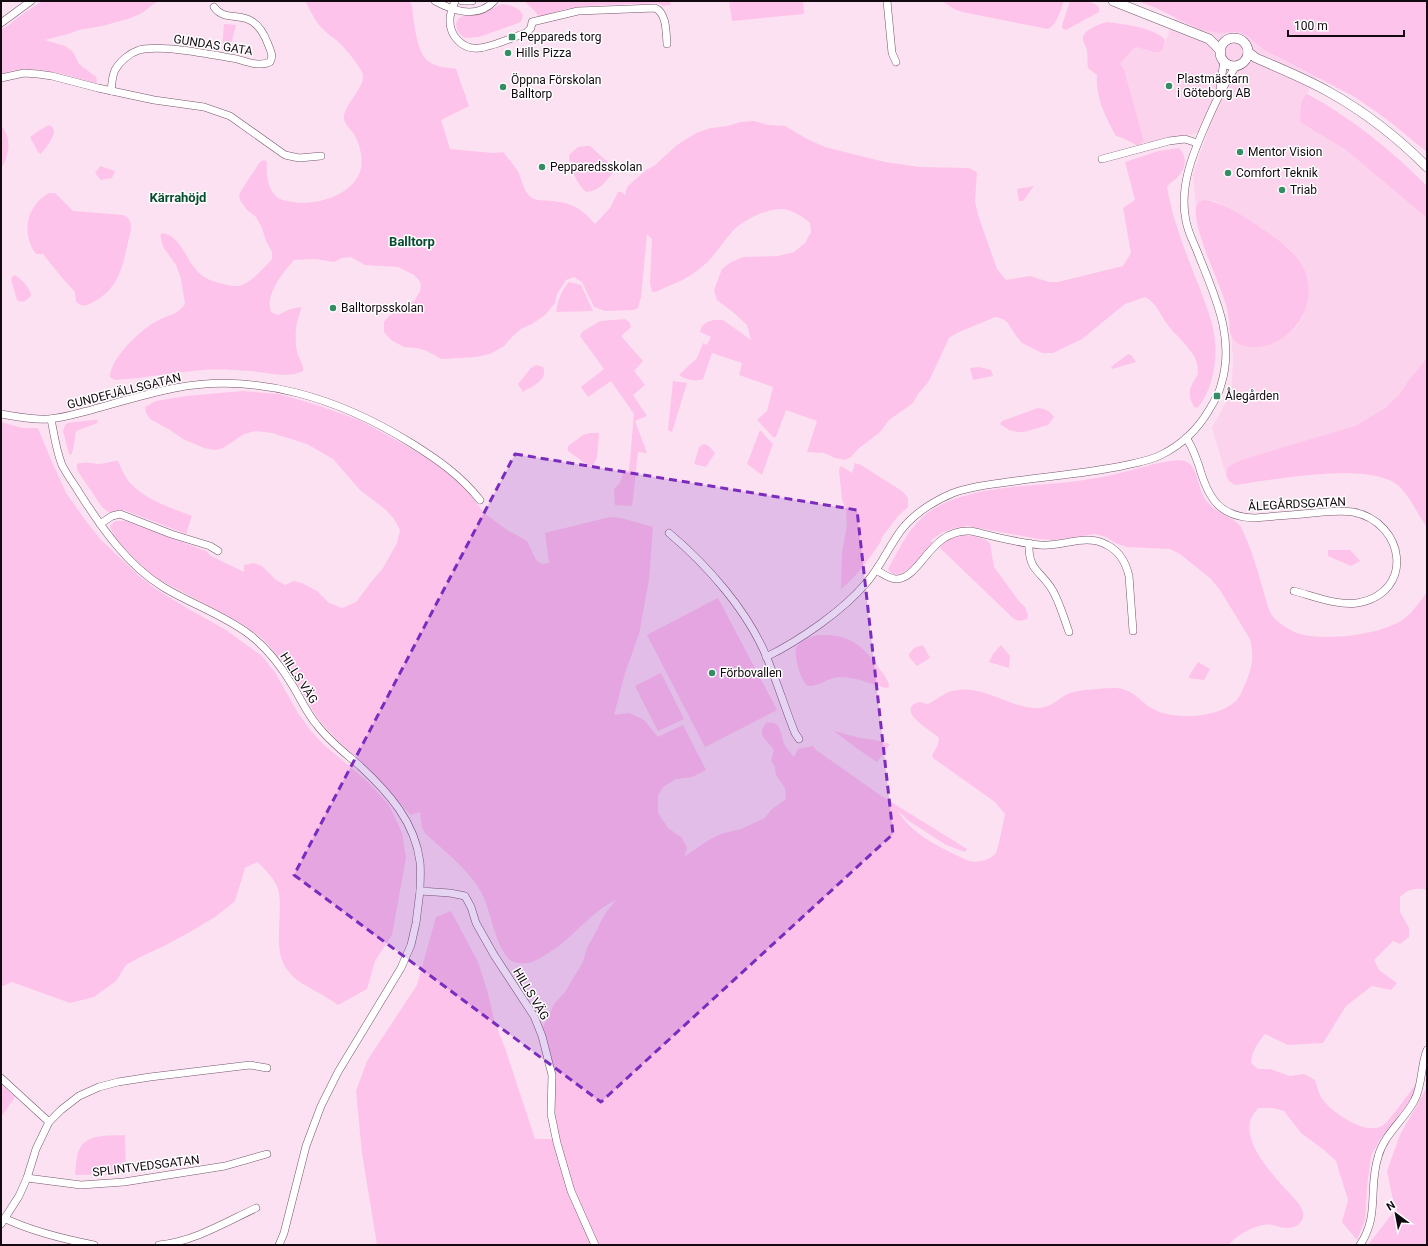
<svg xmlns="http://www.w3.org/2000/svg" width="1428" height="1246" font-family="Roboto,sans-serif">
	<rect width="100%" height="100%" fill="#fce1f2"/>
	<polygon fill="#fbd3ed" points="1175,17 1201,30 1218,33 1239,32 1247,36 1264,50 1317,78 1307,94 1303,97 1300,105 1300,122 1346,150 1427,218 1427,358 1408,381 1399,395 1385,408 1355,426 1228,467 1226,475 1212,428 1231,393 1233,359 1231,335 1239,345 1247,347 1264,346 1289,334 1297,326 1303,316 1307,277 1300,262 1290,249 1274,236 1227,207 1215,201 1199,202 1196,207 1193,175 1208,131 1158,141 1147,143 1144,142 1124,69 1120,64 1132,50 1136,47 1154,52 1163,48"/>
	<g fill="#fec3ea">
		<path d="M42 1H161L155 3 142 13 128 19 102 26 79 30 68 34 45 40 65 46 73 52 79 64 96 77 97 81 96 83C65 75 32 62 1 74V29L8 26 17 18Z"/>
		<path d="M305 1H410L412 6C414 21 416 56 431 63 439 68 447 67 456 69L469 106 441 120 450 149 493 153 503 152C508 158 513 164 517 170 523 179 522 193 534 199 540 201 546 200 552 201 573 203 582 209 595 224L610 208 618 192H621L625 195 627 187 646 170 654 166 677 145 696 133 711 128 728 126 740 122 754 121 769 125 785 126 809 140 825 147 885 162 919 167 969 168 977 172 975 201 978 215 997 269 1006 280 1030 276 1049 282H1058L1123 266 1131 253 1123 208 1135 200 1125 162 1159 151 1179 148C1188 158 1186 168 1177 178 1174 181 1170 182 1167 187 1173 222 1187 256 1200 289 1206 306 1214 324 1215 342 1217 364 1212 389 1199 406L1197 408 1194 407C1186 393 1190 387 1198 374 1198 368 1197 361 1194 356 1187 344 1175 335 1167 324 1160 315 1157 303 1145 297L1125 304 1082 339 1053 353H1042L1022 343 1017 337 1007 322 1003 319 995 317 957 333 949 338 929 381 918 394 913 403 889 420 880 432 858 449 851 457 845 460 835 458 824 453 807 452 817 421 786 410 776 437H773L757 420 767 411 773 387 739 375 742 363 712 353 703 379C695 382 686 380 679 375L697 358 703 343 707 345 711 337 700 332 702 326 707 322 714 320H723L751 340 747 325 734 313 717 300 714 290 722 269 731 262 743 257 778 256 794 252 805 243 811 232 810 223C804 217 792 210 783 209 767 208 741 221 731 233 720 246 712 260 698 270 689 277 679 282 669 286 662 288 659 292 652 292L650 284 652 239 647 234 641 297 638 308 634 310 605 311 594 307 582 282 574 277 566 280 557 294 555 303 545 315 532 324 521 329 512 337 504 346 490 354 476 357 441 359 427 351 417 348 404 347 391 340 384 332V322L389 316 415 300 420 291 421 285 419 280 414 275 398 267 365 265 351 257 342 258 334 262 315 259 294 260C285 270 273 285 270 299 269 303 270 308 271 312L278 315 290 309 301 307C301 312 299 315 298 319 295 328 295 342 297 351 298 358 304 364 303 371 289 379 265 372 249 371 234 370 218 369 203 370 174 372 145 378 115 380L110 377C110 358 143 327 159 320 171 314 177 315 185 304L181 279 176 265 163 247 160 235 163 233C179 237 183 251 191 263 195 269 200 275 206 278 212 282 233 287 239 286 252 282 263 269 272 259V252L266 241 262 228 256 217 246 209 240 200 239 194 260 162 264 160 267 162C266 173 267 185 274 194 278 200 286 201 293 202 315 206 351 196 360 172 364 161 360 144 354 134 350 129 343 123 344 116 346 102 368 85 362 72 358 64 344 46 337 41 333 37 327 34 323 29 315 22 311 11 305 1Z"/>
		<polygon points="524,1 670,1 671,5 663,6 658,3 587,6 565,9 539,17 534,10"/>
		<polygon points="729,1 803,1 804,14 732,21"/>
		<path d="M942 1H1064C1060 11 1058 23 1048 29L962 12 954 9Z"/>
		<path d="M1070 1C1082 1 1091 0 1099 7V12L1066 30 1062 28 1063 22Z"/>
		<polygon points="1138,1 1427,1 1427,152 1389,121 1355,97 1264,50 1247,36 1239,32 1218,33 1201,30 1156,8"/>
		<path d="M502 4C511 5 519 7 523 15L521 22 479 37 465 38C457 33 451 21 463 16 469 14 476 15 482 13 490 11 495 6 502 4Z"/>
		<path d="M1108 22C1123 24 1156 28 1165 40L1163 48 1160 52H1154L1136 47 1132 50 1120 64 1124 69 1144 142 1138 146 1123 138 1116 136C1106 118 1095 97 1097 75L1088 68C1087 63 1088 57 1087 52 1087 47 1083 43 1083 39 1082 30 1101 23 1108 22Z"/>
		<polygon points="224,24 236,25 229,52 222,51"/>
		<path d="M1307 94C1352 118 1391 150 1427 186V218L1346 150 1300 122C1301 112 1298 100 1307 94Z"/>
		<path d="M49 125C62 130 46 147 41 154L38 152 30 137 40 130Z"/>
		<path d="M2 127C12 138 9 157 1 168Z"/>
		<path d="M586 146H590L613 167 614 171C606 181 600 191 586 192 577 184 569 167 569 155L578 147Z"/>
		<polygon points="100,166 115,171 112,178 101,180 95,173"/>
		<polygon points="1034,186 1023,201 1019,201 1017,189"/>
		<path d="M49 193H55L73 211 123 215C130 218 131 222 131 230 123 259 123 287 93 302 87 306 82 307 76 302L75 292 63 279 43 254H36C21 233 26 206 49 193Z"/>
		<path d="M1204 200C1225 203 1241 215 1258 226 1274 236 1289 246 1300 262 1323 296 1297 345 1256 347 1247 347 1240 347 1234 340 1233 338 1232 337 1231 335 1229 331 1230 324 1229 320 1228 312 1226 304 1223 296 1216 274 1193 229 1196 207L1199 202Z"/>
		<path d="M14 275C21 278 31 289 31 296 27 300 22 304 17 300L11 279Z"/>
		<path d="M569 282 581 285 593 311 556 312C558 300 561 291 569 282Z"/>
		<polygon points="625,319 630,323 631,327 621,336 643,361 634,371 645,385 633,395 647,416 635,421 647,453 638,452 632,506 615,505 614,489 620,483 624,471 629,471 634,414 611,381 588,397 581,387 604,369 580,336 582,332 600,321"/>
		<polygon points="1128,354 1131,355 1136,362 1112,369 1111,367"/>
		<path d="M1427 358V527C1417 514 1411 498 1400 487 1373 460 1272 480 1235 485L1229 481 1226 475 1228 467 1241 460 1355 426 1385 408 1399 395 1408 381Z"/>
		<path d="M536 365 543 367C549 380 532 386 523 392L518 384 531 368Z"/>
		<polygon points="979,367 991,370 993,376 973,380 970,368"/>
		<polygon points="673,381 687,383 672,432 668,430"/>
		<path d="M243 391 279 394 317 405 359 420 396 440 431 460 460 481 484 513 507 530 527 541 536 560 542 564 549 563 545 533 610 517 621 518 653 527 649 579 639 634 625 673 614 715 629 713 644 720 658 737 683 725 706 770 692 777 676 779 663 787 658 795V813L668 828 682 838 687 848 684 857 707 841 721 834 741 829 765 818 771 810 786 799 785 788 776 775 775 767 771 761 774 750C767 739 756 737 766 723 783 719 780 738 786 747 788 751 792 754 794 757L798 749 813 746 816 750 880 795 967 849 965 852 946 845 909 821 898 811C910 832 935 845 956 855 961 857 966 860 970 861 979 863 990 860 996 853 998 850 1004 819 1005 814L995 802 933 758 932 755 938 745 939 738C933 731 897 713 916 703 920 701 924 703 928 704 936 700 944 693 952 691 983 683 1008 708 1037 708 1052 708 1058 698 1070 693 1077 690 1107 688 1115 688 1136 689 1140 704 1157 711 1179 720 1224 718 1239 697 1241 695 1241 691 1243 689 1251 670 1255 660 1250 639L1220 590 1211 579 1180 554 1170 549 1127 547 1115 543 1106 537 1095 534 1054 540 1039 539 967 526 955 528 943 532 930 541H932V544C924 553 898 588 888 569 901 546 912 521 935 508 965 491 1002 488 1035 485 1064 483 1092 480 1120 473 1134 470 1173 457 1185 461 1199 467 1197 486 1204 497 1213 514 1231 514 1241 527 1251 548 1258 571 1264 593 1267 602 1268 611 1274 618 1280 624 1289 630 1297 633 1324 642 1383 635 1405 618 1414 611 1420 601 1427 592V890C1416 887 1408 889 1400 897V912L1409 928V937L1400 944 1393 941 1374 960 1379 970 1397 983 1391 990 1372 986 1346 1006 1323 1043 1288 1045 1265 1034C1257 1044 1252 1050 1251 1063L1258 1069H1270L1290 1076 1304 1074 1315 1080C1317 1086 1319 1095 1323 1100 1334 1114 1365 1135 1382 1126 1389 1122 1409 1093 1415 1085L1416 1088 1409 1102 1379 1141 1371 1156 1367 1187 1365 1220 1357 1240 1342 1222 1348 1200 1336 1161 1324 1150 1301 1133 1284 1111 1273 1108H1258C1255 1112 1251 1117 1250 1122 1244 1149 1282 1184 1299 1204 1300 1206 1302 1210 1303 1212 1305 1222 1296 1228 1288 1228 1279 1228 1272 1223 1263 1225 1252 1227 1235 1236 1229 1245H377L362 1153 356 1091 367 1061 417 985 436 917 451 911 478 962 487 990 495 1023 505 1048 535 1139H558L554 1112V1069L543 1027 548 1018 554 1004 565 992 583 962 587 948 598 928 600 923 607 911 616 900C594 910 579 930 560 945 552 951 542 957 534 961 527 965 513 964 508 958 494 941 492 916 483 896 472 872 444 851 425 833L422 827 420 812 411 815 408 812 367 767 337 740 318 719 290 672 276 654 262 638 239 622 158 579 145 569 117 541 112 532 110 526 115 521H126L206 551 211 556 244 572V565L254 563 262 566 276 580 285 585 294 581 302 583 317 591 329 603 342 608 356 602 372 581 383 568 397 543 400 530 394 519 386 510 360 490 333 459 307 444 272 433 255 431 244 434 223 448 215 450 204 448 183 439 170 430 150 419 146 413 145 407 156 401 186 396Z"/>
		<path d="M1038 408C1046 409 1050 411 1054 417L1048 425 1024 432H1017L1009 430 1000 424 1002 421Z"/>
		<polygon points="93,420 97,420 98,422 95,424 76,431 73,450 71,455 69,454 63,431 65,425 68,423"/>
		<path d="M1 422 22 428H38L49 455 66 493 86 521 100 539 138 575 156 589 185 607 226 630 262 656 276 674 298 713 311 731 323 744 367 781 389 805 402 833 406 858 392 935 375 961 367 989 338 1005C332 1001 325 996 317 992 304 984 296 982 286 968 272 948 284 913 278 889 275 879 265 869 257 862L245 868 235 901 215 917 190 932 164 946 138 958 126 965 116 981 94 997 70 1003 12 982 1 987Z"/>
		<polygon points="760,430 773,444 762,475 747,464"/>
		<polygon points="590,433 599,433 597,458 593,465 589,466 568,451 568,446 583,435"/>
		<polygon points="704,444 709,446 715,453 706,467 694,464 699,447"/>
		<path d="M114 461H118C121 468 125 477 130 483 146 500 171 508 192 516L186 534 124 510 111 512H108L102 507 77 470V464C85 462 90 463 97 464 103 464 109 462 114 461Z"/>
		<path d="M855 463 861 465 902 491 908 498V507L898 516 882 537 881 541C869 559 858 575 841 589L842 553 847 525 846 510 842 499 839 470 841 466 852 473Z"/>
		<path d="M958 535C969 535 981 536 990 543L994 567 1018 600 1025 607 1028 615 1027 619 1020 621 1014 619 940 548C945 541 950 537 958 535Z"/>
		<polygon points="1328,550 1350,550 1360,561 1351,566 1328,556"/>
		<polygon points="718,598 777,710 705,747 647,635"/>
		<path d="M819 635C850 634 861 644 879 668 883 674 889 680 889 687L886 688C871 684 854 676 838 677 829 678 816 687 809 686 801 684 794 656 796 649 798 642 812 636 819 635Z"/>
		<polygon points="923,645 930,658 917,666 909,657 909,654 914,648"/>
		<polygon points="1001,645 1010,656 1009,668 989,662 993,654"/>
		<polygon points="1198,662 1210,669 1204,680 1189,678 1189,676"/>
		<polygon points="661,673 684,719 658,731 635,686"/>
		<polygon points="834,731 860,738 875,740 890,744 877,762 855,747"/>
		<polygon points="1,1084 15,1097 1,1117"/>
		<polygon points="1427,1087 1427,1245 1368,1245 1395,1210 1387,1171 1400,1135"/>
		<path d="M125 1135 126 1174 75 1175C76 1167 76 1156 79 1150 86 1133 110 1136 125 1135Z"/>
	</g>
	<g fill="none" stroke-linecap="round" stroke-linejoin="round">
		<defs>
			<g id="street">
				<path d="M435 1C453 11 478 19 494 1"/>
				<path d="M455 1C453 7 450 13 450 19 449 35 462 50 479 48 492 47 513 37 526 33L531 28 532 22 578 11 655 8C667 13 666 33 667 44"/>
				<polyline points="462,1 472,1"/>
				<polyline points="887,1 892,53 896,62"/>
				<polyline points="1,23 31,1"/>
				<polyline points="1,78 24,73 38,74 52,76 98,88 154,100 204,107 230,116 285,155 299,158 321,156"/>
				<polyline points="1220,87 1224,61"/>
				<path d="M111 91C112 84 112 76 115 70 120 61 130 53 139 50 161 44 213 55 237 59 247 62 260 67 270 62 274 55 270 50 268 44 252 2 228 27 214 7"/>
				<polyline points="1102,159 1169,141 1185,139 1197,143"/>
				<path d="M1 414C17 417 33 420 49 419 62 418 75 414 87 411 116 403 145 394 175 388 258 372 340 399 411 443 437 459 461 476 480 500"/>
				<path d="M51 419C54 434 56 450 62 465 67 475 74 484 80 494 102 528 127 565 163 587 191 604 224 615 250 635 267 648 280 665 291 683 300 697 306 712 317 725 329 741 345 753 360 766 389 793 415 822 420 862 421 872 420 881 420 891L450 893 465 896 471 907 476 923 494 955 534 1016 542 1036 552 1075 551 1114 557 1143 571 1191 595 1245"/>
				<path d="M1186 438C1193 447 1195 456 1199 466 1208 498 1219 517 1255 518 1274 516 1294 515 1313 513 1326 512 1340 510 1353 512 1405 522 1416 593 1357 603 1338 606 1313 596 1294 591"/>
				<polyline points="100,524 112,516 120,514 171,534 210,546 218,551"/>
				<path d="M669 533C707 565 748 611 767 658 777 682 785 708 795 733L799 739"/>
				<path d="M1029 543C1028 572 1041 570 1053 591 1060 604 1064 618 1069 632"/>
				<path d="M876 570C882 573 889 579 896 579 921 579 930 528 971 531 993 536 1017 543 1040 545 1063 547 1085 533 1107 545 1119 551 1126 563 1129 576L1133 631"/>
				<path d="M766 657C799 641 844 610 867 582 881 566 889 546 902 529 915 513 934 501 953 493 969 487 985 485 1001 483 1041 477 1082 474 1122 466 1135 463 1149 461 1161 455 1181 445 1198 429 1209 410 1214 402 1219 394 1221 385 1236 337 1214 295 1197 251 1193 241 1188 232 1186 221 1179 188 1192 156 1205 126 1214 105 1223 85 1236 66"/>
				<polyline points="1,1078 49,1122"/>
				<polyline points="27,1178 81,1185 124,1182 225,1166 267,1154"/>
				<path d="M6 1219C34 1232 63 1239 94 1245"/>
				<polyline points="1,1224 19,1196 27,1178 36,1149 49,1122 61,1110 79,1096 99,1087 118,1082 150,1077 250,1065 267,1068"/>
				<path d="M159 1245C195 1241 224 1223 256 1208"/>
				<polyline points="279,1245 284,1233 306,1146 321,1106 338,1072 401,968 411,945 416,923 420,891"/>
				<path d="M1360 1245C1380 1215 1368 1189 1378 1157 1384 1134 1404 1120 1414 1101 1423 1085 1420 1067 1427 1050"/>
			</g>
			<g id="secondary">
				<polyline points="1113,1 1209,39 1221,51"/>
				<circle cx="1234" cy="52" r="14"/>
				<path d="M1248 52 1256 58C1281 69 1306 79 1329 92 1365 112 1398 138 1427 167"/>
			</g>
		</defs>
		<use href="#street" stroke="#74576a" stroke-width="8"/>
		<use href="#secondary" stroke="#74576a" stroke-width="10"/>
		<use href="#street" stroke="#fff" stroke-width="7"/>
		<use href="#secondary" stroke="#fff" stroke-width="9"/>
	</g>
	<path fill="#7b2cbf" fill-opacity="0.2" stroke="#7b2cbf" stroke-width="3" stroke-dasharray="8 5" stroke-linejoin="round" d="M515 454 857 510 893 834 601 1102 294 875Z"/>
	<g fill="#348d63" stroke="#fff" stroke-width="1.5">
		<rect x="508" y="33" width="8" height="8" rx="2"/>
		<circle cx="508" cy="53" r="4"/>
		<circle cx="1169" cy="86" r="4"/>
		<circle cx="503" cy="87" r="4"/>
		<circle cx="1240" cy="152" r="4"/>
		<circle cx="542" cy="167" r="4"/>
		<circle cx="1228" cy="173" r="4"/>
		<circle cx="1282" cy="190" r="4"/>
		<circle cx="333" cy="308" r="4"/>
		<rect x="1213" y="392" width="8" height="8" rx="2"/>
		<circle cx="712" cy="673" r="4"/>
	</g>
	<g text-anchor="middle" stroke-width="3" stroke-linejoin="round" paint-order="stroke">
		<g font-size="12" fill="#130910" stroke="#fff" text-anchor="start">
			<text x="520" y="41">Peppareds torg</text>
			<text x="516" y="57">Hills Pizza</text>
			<text x="1177" y="83">Plastmästarn<tspan x="1177" dy="14">i Göteborg AB</tspan></text>
			<text x="511" y="84">Öppna Förskolan<tspan x="511" dy="14">Balltorp</tspan></text>
			<text x="1248" y="156">Mentor Vision</text>
			<text x="550" y="171">Pepparedsskolan</text>
			<text x="1236" y="177">Comfort Teknik</text>
			<text x="1290" y="194">Triab</text>
			<text x="341" y="312">Balltorpsskolan</text>
			<text x="1225" y="400">Ålegården</text>
			<text x="720" y="677">Förbovallen</text>
		</g>
		<g font-size="12" fill="#130910" stroke="#fff">
			<text transform="translate(213 45) rotate(9)" y="4">GUNDAS GATA</text>
			<text transform="translate(124 391) rotate(-14)" y="4">GUNDEFJÄLLSGATAN</text>
			<text transform="translate(1297 504) rotate(-3)" y="4">ÅLEGÅRDSGATAN</text>
			<text transform="translate(299 678) rotate(57)" y="4">HILLS VÄG</text>
			<text transform="translate(531 994) rotate(59)" y="4">HILLS VÄG</text>
			<text transform="translate(146 1166) rotate(-7)" y="4">SPLINTVEDSGATAN</text>
		</g>
		<g font-size="13" font-weight="bold" fill="#084c30" stroke="#fff">
			<text x="178" y="202">Kärrahöjd</text>
			<text x="412" y="246">Balltorp</text>
		</g>
	</g>
	<rect width="1428" height="1246" fill="none" stroke="#130910" stroke-width="4"/>
	<g transform="translate(1396 1214) rotate(328)" stroke="#ffffff" stroke-width="3" paint-order="stroke">
	<path d="M0-3L7 15L0 10L-7 15Z" fill="#130910"/>
	<text y="-6" font-size="11" font-weight="bold" text-anchor="middle" fill="#130910">N</text>
	</g>
	<path d="M1288 30v6h116v-6" fill="none" stroke="#130910" stroke-width="2"/>
	<text x="1294" y="30" font-size="12" fill="#130910" stroke="#ffffff" stroke-width="3" paint-order="stroke">100 m</text>
</svg>
